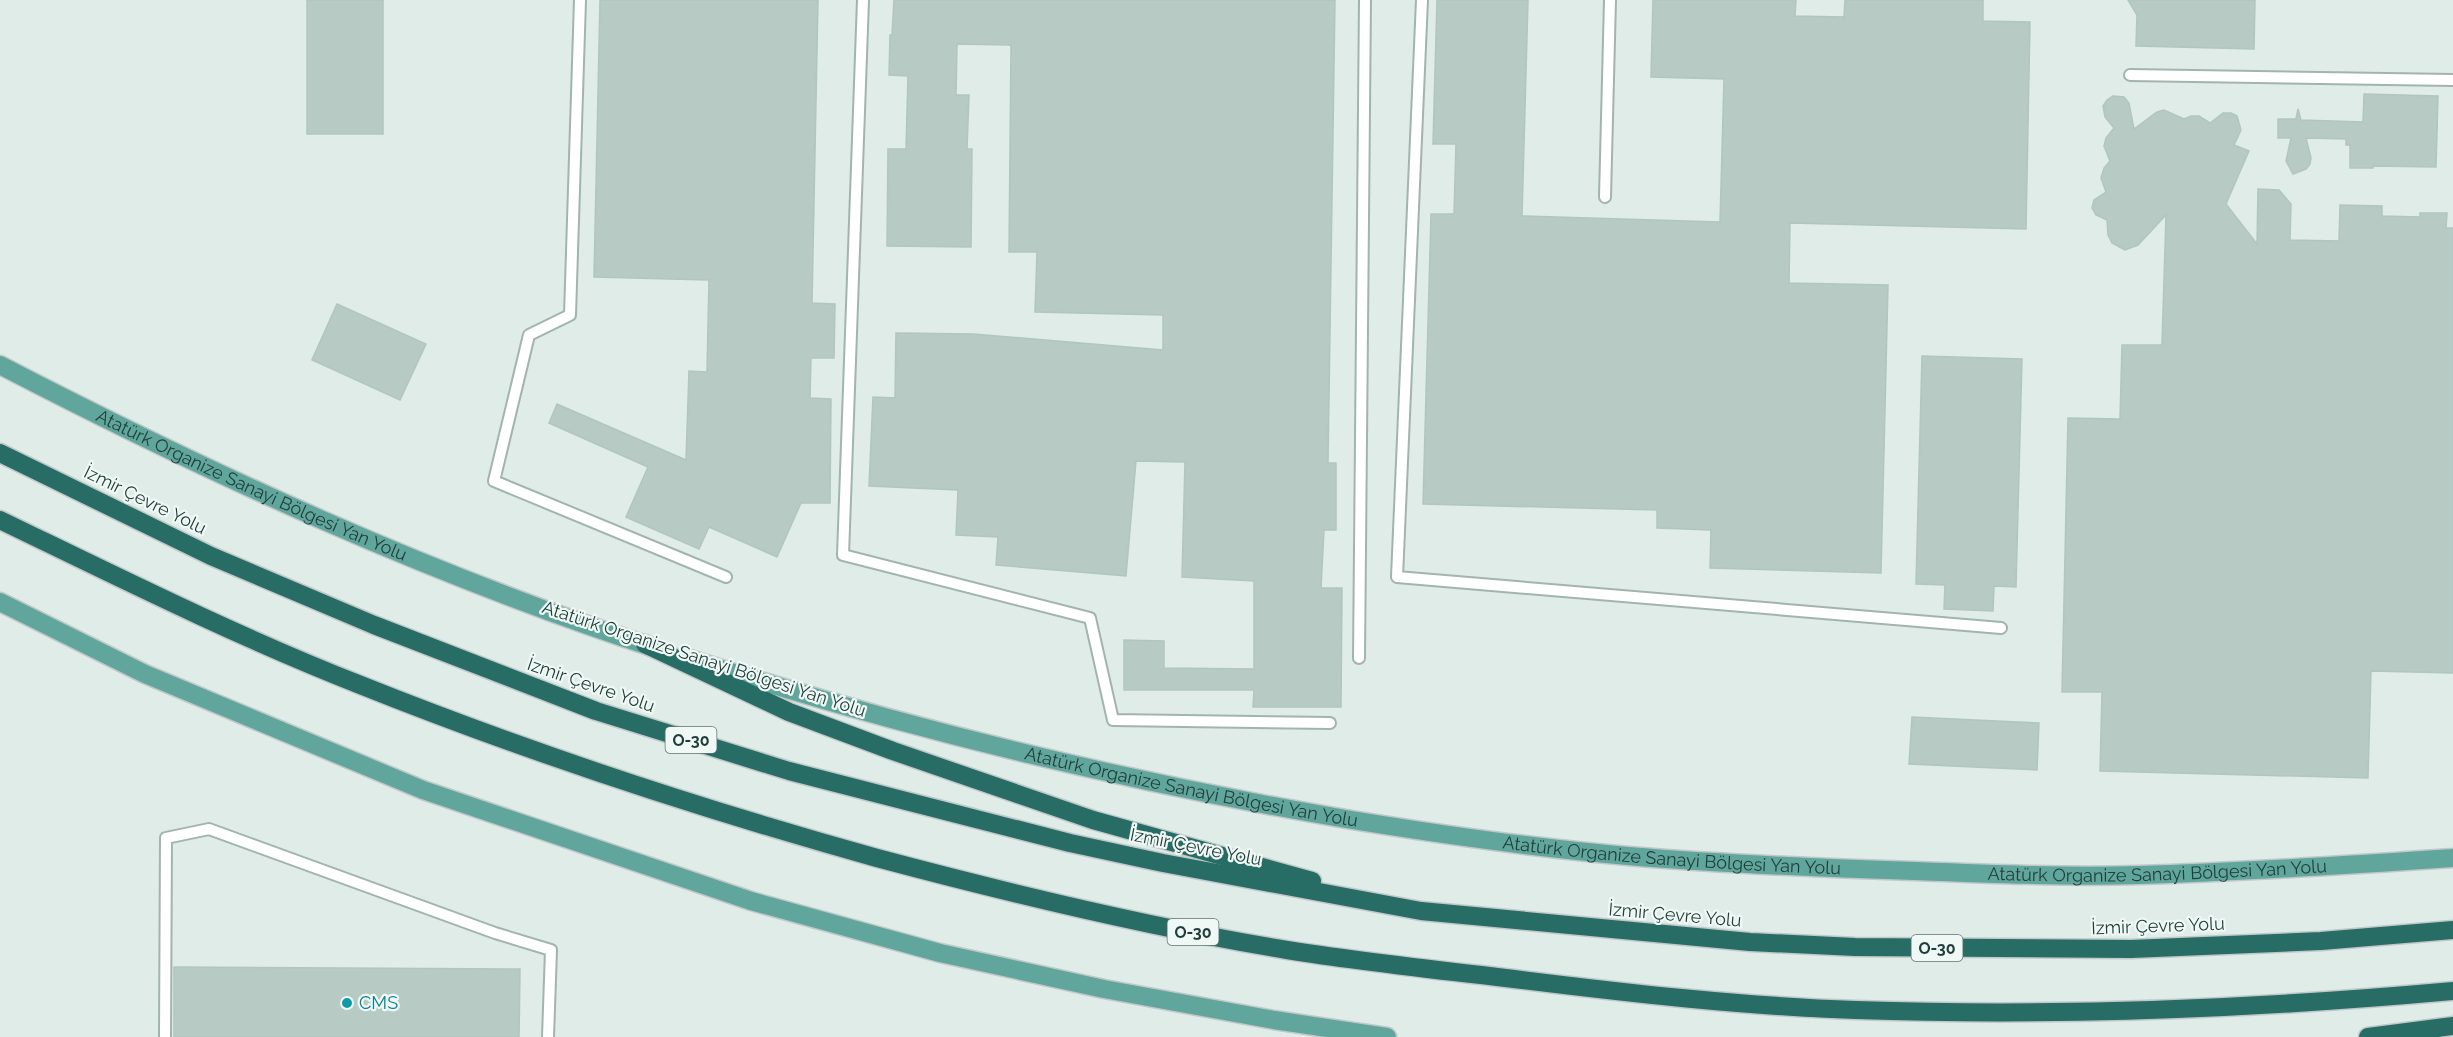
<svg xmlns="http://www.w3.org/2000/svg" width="2453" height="1037" font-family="Raleway,sans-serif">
	<rect width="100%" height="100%" fill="#dfece8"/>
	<g fill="#b7cac4" stroke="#b1c6c0" stroke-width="1.5">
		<rect x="307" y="0" width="76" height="134"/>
		<polygon points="600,0 818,0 812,303 835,304 834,358 811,358 810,398 831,399 830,503 801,503 777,557 709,527 699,549 626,517 648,467 549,423 557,404 686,460 689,371 707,372 709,280 594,277"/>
		<polygon points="894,0 1335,0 1328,463 1336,463 1336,530 1324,530 1321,588 1342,588 1341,707 1253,707 1254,690 1124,690 1124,640 1164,641 1164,668 1254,669 1254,581 1182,577 1185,462 1136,461 1126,576 996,565 998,537 956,535 958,490 869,486 873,397 895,398 896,333 973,334 1163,350 1163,315 1035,312 1037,252 1009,252 1011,45 957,44 956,95 969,95 967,149 972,149 971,247 887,246 888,149 906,149 908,76 889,75 890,35 892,35"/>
		<polygon points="1437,0 1528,0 1522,216 1720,222 1724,79 1651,77 1653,0 1796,0 1795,16 1844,17 1845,0 1983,0 1983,21 2030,22 2026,229 1790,223 1789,283 1888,285 1881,573 1710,568 1711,530 1657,528 1657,510 1423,504 1431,214 1454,214 1456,144 1433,144"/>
		<polygon points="2128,0 2255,0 2254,49 2136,46 2137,15"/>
		<polygon points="2364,94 2438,96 2436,167 2373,166 2373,168 2350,168 2350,145 2346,145 2346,139 2306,138 2311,158 2310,164 2306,169 2293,174 2286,161 2291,138 2278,138 2278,119 2296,119 2298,109 2301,120 2363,122"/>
		<polygon points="2113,96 2124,97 2129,103 2134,129 2157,112 2164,110 2184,119 2191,116 2199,116 2210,123 2223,113 2231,113 2237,116 2241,130 2234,145 2249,151 2226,204 2257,244 2258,189 2279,190 2291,204 2290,240 2339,241 2340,205 2382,206 2382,216 2420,217 2420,213 2447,213 2446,228 2453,228 2453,673 2371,671 2368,778 2100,771 2102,692 2062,692 2068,418 2120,419 2122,345 2162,345 2166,215 2138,245 2125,250 2112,243 2108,235 2107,220 2096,215 2092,208 2094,200 2106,192 2101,178 2104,168 2110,161 2104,146 2106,138 2114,128 2105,117 2103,106 2107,100"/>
		<polygon points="337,304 426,344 400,400 312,360"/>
		<polygon points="1922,356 2022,359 2016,587 1994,586 1993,611 1944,609 1945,585 1916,584"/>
		<polygon points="1912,717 2039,723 2037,770 1909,764"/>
		<polygon points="174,967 520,969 519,1037 174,1037"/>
	</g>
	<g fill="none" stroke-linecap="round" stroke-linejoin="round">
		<defs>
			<g id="lane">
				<polyline points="580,0 570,315 529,335 494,481 726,577"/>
				<polyline points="863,0 843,555 1090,618 1113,720 1330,723"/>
				<polyline points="1422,0 1397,577 2001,628"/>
				<polyline points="2130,75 2453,80"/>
				<polyline points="1605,197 1610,0"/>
				<polyline points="1359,658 1365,0"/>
				<polyline points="165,1037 166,838 209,829 495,933 551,950 548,1037"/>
			</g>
			<g id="primary">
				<path id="s1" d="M0 365C212 475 431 575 658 649"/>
				<polyline points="0,602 145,674 423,790 751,901 940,953 1104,989 1274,1020 1387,1037"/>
				<path id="s2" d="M690 659C907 729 1127 782 1352 820 1444 835 1536 848 1628 856 1724 864 1819 868 1915 871 1990 874 2065 877 2139 875 2244 872 2349 865 2453 858"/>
			</g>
			<g id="highway">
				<polyline points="0,453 211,556 374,625 596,711 789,771 1070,843 1163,863 1421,911 1750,942 1855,947 2131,949 2321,941 2453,930"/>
				<path d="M0 520C118 577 236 636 358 684 528 752 701 809 877 858 1012 894 1149 927 1287 950 1362 962 1438 970 1514 979 1627 993 1741 1006 1856 1010 2055 1017 2254 1009 2453 991"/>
				<polyline points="645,644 789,712 893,751 1093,820 1312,881"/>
				<polyline points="2368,1037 2453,1026"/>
			</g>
		</defs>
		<use href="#lane" stroke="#a2b4b0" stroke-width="14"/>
		<use href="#primary" stroke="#c0c9c8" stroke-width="21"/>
		<use href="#highway" stroke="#c0c9c8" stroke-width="21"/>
		<use href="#lane" stroke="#fff" stroke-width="10"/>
		<use href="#primary" stroke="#60a69c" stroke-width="18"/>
		<use href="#highway" stroke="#286c66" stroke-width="18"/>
	</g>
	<circle fill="#0f9aa8" stroke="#f0f8f5" stroke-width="2" cx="347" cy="1003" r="6"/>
	<g text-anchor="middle" stroke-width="4.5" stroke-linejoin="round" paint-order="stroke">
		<g fill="#f0f8f5" stroke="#5e7671" stroke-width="1.5">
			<rect x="665.5" y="727" width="51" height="26" rx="4.5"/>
			<rect x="1167.5" y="919" width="51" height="26" rx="4.5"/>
			<rect x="1911.5" y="935" width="51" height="26" rx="4.5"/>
		</g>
		<g font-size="16" font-weight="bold" fill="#1f3e39">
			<text x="691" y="746">O-30</text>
			<text x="1193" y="938">O-30</text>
			<text x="1937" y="954">O-30</text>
		</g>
		<g font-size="18" fill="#1f3e39" stroke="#f0f8f5">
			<text dy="6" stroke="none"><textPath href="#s1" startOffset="279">Atatürk Organize Sanayi Bölgesi Yan Yolu</textPath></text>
			<text transform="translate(145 500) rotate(26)" y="6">İzmir Çevre Yolu</text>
			<text transform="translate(704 659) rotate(18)" y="6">Atatürk Organize Sanayi Bölgesi Yan Yolu</text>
			<text transform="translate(591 685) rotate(19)" y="6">İzmir Çevre Yolu</text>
			<text dy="6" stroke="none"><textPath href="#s2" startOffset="518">Atatürk Organize Sanayi Bölgesi Yan Yolu</textPath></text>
			<text transform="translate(1196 847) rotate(11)" y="6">İzmir Çevre Yolu</text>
			<text dy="6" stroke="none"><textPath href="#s2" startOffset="1004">Atatürk Organize Sanayi Bölgesi Yan Yolu</textPath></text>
			<text dy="6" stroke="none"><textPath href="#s2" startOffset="1490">Atatürk Organize Sanayi Bölgesi Yan Yolu</textPath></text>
			<text transform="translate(1675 915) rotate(5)" y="6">İzmir Çevre Yolu</text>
			<text transform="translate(2158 926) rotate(-2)" y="6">İzmir Çevre Yolu</text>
		</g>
		<g font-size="18" fill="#0d838f" stroke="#f0f8f5" text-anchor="start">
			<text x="359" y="1009">CMS</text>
		</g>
	</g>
</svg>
